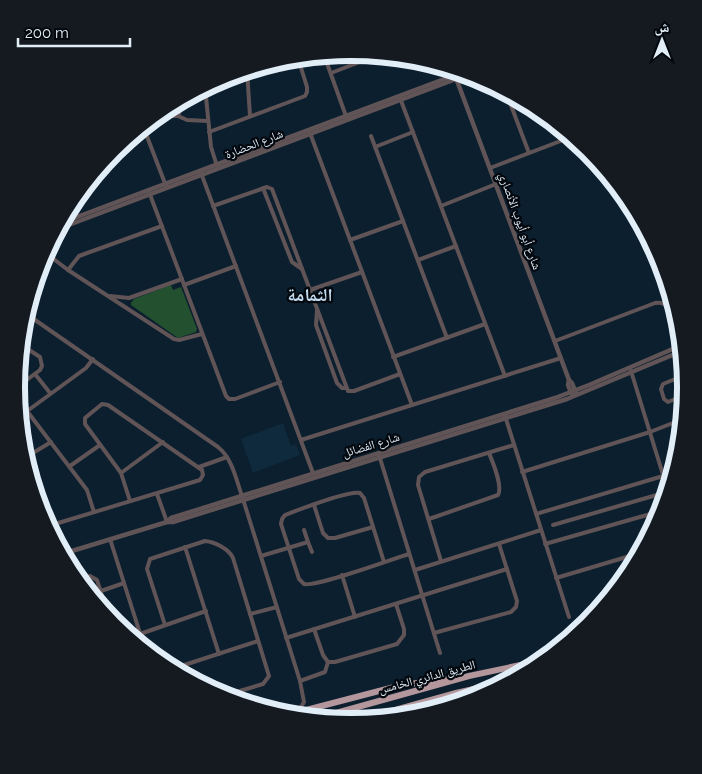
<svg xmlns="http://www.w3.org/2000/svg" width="702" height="774" font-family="Raleway,'Noto Naskh Arabic',sans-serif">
	<rect width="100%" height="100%" fill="#0b1f2e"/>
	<polygon fill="#0e2a3c" points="283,423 291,446 296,444 300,455 253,473 241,439"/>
	<polygon fill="#23502f" points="171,285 173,290 181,287 197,329 196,332 178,338 131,305 131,303 134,299"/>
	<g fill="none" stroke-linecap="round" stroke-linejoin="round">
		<g stroke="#615457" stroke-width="4">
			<polyline points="324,55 347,119"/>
			<polyline points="247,70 250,116"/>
			<polyline points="331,73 378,55"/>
			<polyline points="205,87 211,147 217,166"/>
			<polyline points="506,92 529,153"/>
			<polyline points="400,98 505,376"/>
			<polyline points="164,109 169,116 178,116 180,110 179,101"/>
			<polyline points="178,116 187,120 208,121"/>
			<polyline points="143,126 166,186"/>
			<polyline points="209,132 305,96 307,92 307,87 298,58"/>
			<polyline points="310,133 412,405"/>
			<polyline points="132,136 145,131"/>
			<polyline points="371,136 447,338"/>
			<polyline points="375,147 413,132"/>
			<polyline points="490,168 571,137"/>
			<polyline points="201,173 313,473"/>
			<polyline points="263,188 292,262 302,269"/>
			<polyline points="149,192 226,396 229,399 235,399 280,382"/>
			<polyline points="213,206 267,187 272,189 348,391 354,391 400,374"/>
			<polyline points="441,206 496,184"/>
			<polyline points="350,240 403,221"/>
			<polyline points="47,250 51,257 68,270 174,339 179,340 202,334"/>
			<polyline points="418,260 456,246"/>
			<polyline points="68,270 79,256 162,226"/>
			<polyline points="184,285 236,266"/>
			<polyline points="310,290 362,272"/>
			<polyline points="110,296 129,298 182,279"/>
			<polyline points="317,310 316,325 337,383 342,388 346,388"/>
			<path d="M25 313 218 447C232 458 236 479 242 496L300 681 304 702 298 712"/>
			<path d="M555 341 655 303C661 302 666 304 668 309L682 349"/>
			<polyline points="393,357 485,324"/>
			<polyline points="631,371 668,491"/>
			<polyline points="35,374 50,393"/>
			<polyline points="685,375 663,384 661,389 664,399 668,402 685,395"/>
			<polyline points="16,388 40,370 42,366 40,357 20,344"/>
			<polyline points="27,411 87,490 94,512"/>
			<polyline points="505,416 569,617"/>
			<polyline points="19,417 86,368 93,359"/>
			<polyline points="301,440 561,358"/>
			<polyline points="51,442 33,453 30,460 46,519 51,523 55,524 200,480 203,475 202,470 108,405 102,404 85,418 85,424 121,473 130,501"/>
			<polyline points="379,455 440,653"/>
			<polyline points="70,466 100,445"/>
			<polyline points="199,467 227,457"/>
			<polyline points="522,472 650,432 683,419"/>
			<polyline points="121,473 163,442"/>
			<polyline points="157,494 167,522"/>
			<polyline points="314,505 323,533 328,538 335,538 373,527"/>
			<polyline points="536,514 663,476"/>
			<path d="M429 519 498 495C503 486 493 463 489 453"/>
			<polyline points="553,525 667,492"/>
			<polyline points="110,539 145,649"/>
			<polyline points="308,542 312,552"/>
			<polyline points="545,544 661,511"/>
			<polyline points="185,547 219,654"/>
			<polyline points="261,556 308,542 304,530"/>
			<polyline points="441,561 418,485 419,477 425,472 514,445"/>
			<path d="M384 562 364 498 360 493C349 490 298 510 285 515L282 519 281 524 299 579 304 584C317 587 392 559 409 554"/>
			<polyline points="415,570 541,530"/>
			<polyline points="342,575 355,617"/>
			<polyline points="556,578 640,553"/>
			<polyline points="77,579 90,576 97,580 109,617"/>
			<polyline points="101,591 124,583"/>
			<polyline points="250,614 277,607"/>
			<path d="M165 625 147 569 150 559 205 541C215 542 229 549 233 558L269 676 263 684 223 696"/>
			<polyline points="314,629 323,655 328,662 335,662 397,644 404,635 404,629 396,604"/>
			<polyline points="434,633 511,612 516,607 517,601 499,544"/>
			<polyline points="140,634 206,611"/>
			<polyline points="286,638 507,569"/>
			<polyline points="172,669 258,641"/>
			<polyline points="300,681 325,672 328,662"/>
		</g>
		<g stroke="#615457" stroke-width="4.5">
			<polyline points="453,70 569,380 572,383 576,393"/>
			<polyline points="61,223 455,75"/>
			<polyline points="58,229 456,79"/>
			<polyline points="569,380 568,385 572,395"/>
			<polyline points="167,522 173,522 567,399 682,351"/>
			<polyline points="62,554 167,522 171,518 555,398 589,385 682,345"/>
		</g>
		<g stroke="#b4979c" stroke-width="6">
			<polyline points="287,715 402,685 448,679"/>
			<polyline points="413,716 448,706"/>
			<polyline points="318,718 469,676 544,660"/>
			<polyline points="352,722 456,693 505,682"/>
		</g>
	</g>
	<g text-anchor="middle" stroke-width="4.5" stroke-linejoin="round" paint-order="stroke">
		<g font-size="12" fill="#e1edf7" stroke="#03080e">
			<text transform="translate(254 144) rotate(-21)" y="4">شارع الحضارة</text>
			<text transform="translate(520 221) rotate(70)" y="4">شارع أبو أيوب الأنصاري</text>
			<text transform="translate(371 445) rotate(-17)" y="4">شارع الفضائل</text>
			<text transform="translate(427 677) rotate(-15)" y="4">الطريق الدائري الخامس</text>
		</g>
		<g font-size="18" font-weight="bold" fill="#c1daee" stroke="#03080e">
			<text x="310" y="301">الثمامة</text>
		</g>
	</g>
	<path d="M0 0H702V774H0ZM25 387a326 326 0 1 1 652 0a326 326 0 1 1-652 0Z" fill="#151a21" fill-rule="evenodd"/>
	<path fill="none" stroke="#e1edf7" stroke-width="6" d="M25 387a326 326 0 1 1 652 0a326 326 0 1 1-652 0Z"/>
	<g transform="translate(662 40)" stroke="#03080e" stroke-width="4" paint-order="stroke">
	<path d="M0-4L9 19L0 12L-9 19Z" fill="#e1edf7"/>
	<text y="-8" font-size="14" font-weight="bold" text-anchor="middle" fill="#e1edf7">ش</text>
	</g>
	<path d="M18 38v8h112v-8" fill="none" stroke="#e1edf7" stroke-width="2.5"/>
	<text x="25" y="38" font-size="15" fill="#e1edf7" stroke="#03080e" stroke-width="4" paint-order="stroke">200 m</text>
</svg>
